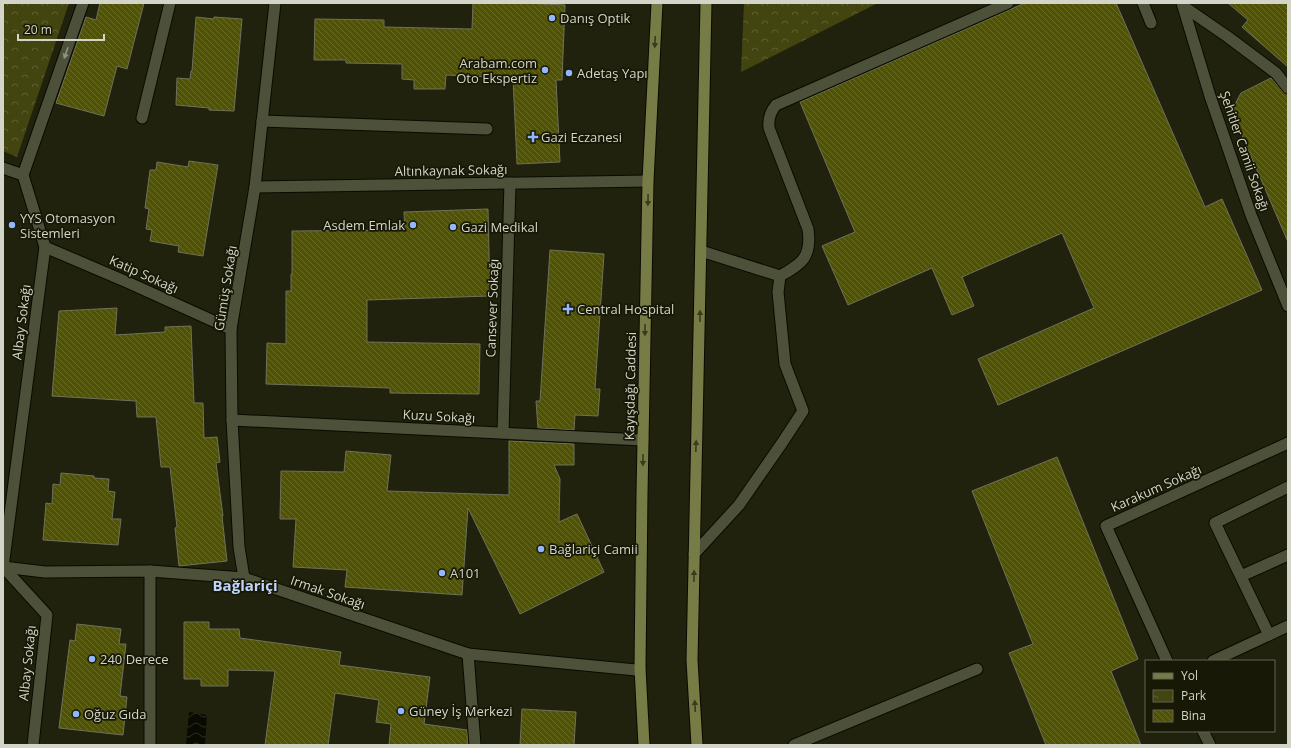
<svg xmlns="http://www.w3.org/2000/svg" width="1291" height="748" font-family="'Open Sans',sans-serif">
	<defs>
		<pattern id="park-crowns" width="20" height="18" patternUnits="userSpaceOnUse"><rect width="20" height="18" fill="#42450f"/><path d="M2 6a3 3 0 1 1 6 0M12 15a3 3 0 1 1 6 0" fill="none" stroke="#5c5f30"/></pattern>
		<pattern id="water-waves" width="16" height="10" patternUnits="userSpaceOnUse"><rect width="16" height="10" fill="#090a00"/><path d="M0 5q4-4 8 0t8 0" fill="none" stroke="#2c2d24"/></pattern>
		<pattern id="building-back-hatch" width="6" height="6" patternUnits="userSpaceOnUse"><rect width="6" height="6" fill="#505305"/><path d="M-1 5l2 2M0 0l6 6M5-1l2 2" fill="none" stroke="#686b28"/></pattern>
	</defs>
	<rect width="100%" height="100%" fill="#20220d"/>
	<g fill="url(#park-crowns)">
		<polygon points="3,3 69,3 17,157 3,151"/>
		<polygon points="744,3 878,3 741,72"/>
	</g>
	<polygon fill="url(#water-waves)" points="189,712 207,715 205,745 186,745"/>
	<g fill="url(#building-back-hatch)" stroke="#6f725a">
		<polygon points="100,3 144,3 127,69 117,66 104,116 56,103 86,17 96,20"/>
		<polygon points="473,3 524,3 565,5 562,80 556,80 560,162 517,164 513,78 446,75 445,89 414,89 414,80 402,79 402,64 346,63 346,60 314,60 315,19 384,20 384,27 472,29"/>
		<polygon points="1025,3 1116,3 1205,207 1222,199 1262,290 998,405 978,359 1094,308 1062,233 962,277 974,306 952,315 932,268 848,305 822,246 855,232 800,102"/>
		<polygon points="1228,3 1288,3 1288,67 1242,27 1248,20"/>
		<polygon points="196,17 214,19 214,17 242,19 234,111 209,110 209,108 176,105 177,78 190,79 191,71 192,71"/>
		<polygon points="1271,78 1283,92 1288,95 1288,242 1235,119 1234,106 1241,93"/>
		<polygon points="189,161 218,165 203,256 178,252 179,246 150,241 152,230 146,229 149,209 145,208 150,170 156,170 157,162 188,167"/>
		<polygon points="488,209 490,296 367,300 367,342 480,344 479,394 390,393 390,388 266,384 267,343 286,344 286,291 291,291 291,274 292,274 292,231 405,230 404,212"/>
		<polygon points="550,250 604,254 595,389 600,389 598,416 575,415 574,430 538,428 536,401 540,401"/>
		<polygon points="117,308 115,335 165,332 165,327 191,326 194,403 203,403 204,438 217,437 220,462 216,463 223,516 222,516 227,561 179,566 175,528 177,527 170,467 161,467 156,417 137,417 136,401 52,396 59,311"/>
		<polygon points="509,441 574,444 574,465 554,465 560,479 559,522 577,514 604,572 520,614 468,508 462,595 345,587 347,570 293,567 296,519 280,519 281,471 344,472 346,451 391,455 387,491 509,495"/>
		<polygon points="1057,457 1138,659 1111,671 1141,745 1046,745 1009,653 1033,644 972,491"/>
		<polygon points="61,473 94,476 94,478 109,479 108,491 115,492 112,519 121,519 118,545 43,540 46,503 52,504 53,484 60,485"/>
		<polygon points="184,622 209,622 209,629 239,629 240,638 341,652 339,665 430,677 424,724 467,730 468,745 389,745 391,724 376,722 379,700 335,693 328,745 265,745 275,671 228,670 228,686 201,686 201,679 184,679"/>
		<polygon points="77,624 121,629 119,644 126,644 120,696 127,697 123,735 59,728 70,640 75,641"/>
		<polygon points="522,709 576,712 574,745 520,745"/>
	</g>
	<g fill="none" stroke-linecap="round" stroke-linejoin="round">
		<defs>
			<g id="service">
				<polyline points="1143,3 1151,23"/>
				<polyline points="262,121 487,129"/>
				<polyline points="701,251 780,276"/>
				<path d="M694 554 739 505 782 443 803 411 785 364 778 292 780 276C802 264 812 257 808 229L769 128C768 119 770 112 776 105L1008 3"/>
				<polyline points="1241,576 1288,555"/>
				<polyline points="1269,635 1215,523 1288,487"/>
				<polyline points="1213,661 1288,626"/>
				<polyline points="794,745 977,669"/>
			</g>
			<g id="minor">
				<polyline points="1182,3 1210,96 1251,215 1288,306"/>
				<polyline points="1183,6 1228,37 1276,73 1288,88"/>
				<polyline points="142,118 170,3"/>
				<polyline points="3,168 23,175"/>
				<polyline points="23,175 45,247 3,567 47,615 33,745"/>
				<polyline points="23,175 83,3"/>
				<polyline points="255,187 648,181"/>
				<polyline points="45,247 127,282 231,329"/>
				<polyline points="232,420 643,440"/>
				<polyline points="503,433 510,183"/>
				<polyline points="3,567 45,572 150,571 244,578 468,654 636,670 640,668"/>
				<polyline points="150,571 150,745"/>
				<polyline points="244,578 239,547 232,420 231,329 255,187 275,3"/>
				<polyline points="468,654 475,745"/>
				<polyline points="1167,661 1106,526 1288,443"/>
				<polyline points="1203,731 1210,745"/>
			</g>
			<g id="primary">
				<polyline points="644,745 640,668 642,494 648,181 657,3"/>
				<polyline points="697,745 692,660 706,3"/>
			</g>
		</defs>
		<use href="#service" stroke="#0a0b00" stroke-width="13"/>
		<use href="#minor" stroke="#0a0b00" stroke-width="13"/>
		<use href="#primary" stroke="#0a0b00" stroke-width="13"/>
		<use href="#service" stroke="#4e513a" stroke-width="11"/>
		<use href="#minor" stroke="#4e513a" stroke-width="11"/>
		<use href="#primary" stroke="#777c46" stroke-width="11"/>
	</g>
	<defs><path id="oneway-solid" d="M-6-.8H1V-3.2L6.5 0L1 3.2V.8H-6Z"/></defs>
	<g fill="#393b1c">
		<use href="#oneway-solid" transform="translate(655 42) rotate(93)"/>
		<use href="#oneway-solid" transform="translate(648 200) rotate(91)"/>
		<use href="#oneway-solid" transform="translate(700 316) rotate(-89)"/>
		<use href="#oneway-solid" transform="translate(645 330) rotate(91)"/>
		<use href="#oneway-solid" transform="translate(696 446) rotate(-88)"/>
		<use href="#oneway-solid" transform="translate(643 460) rotate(91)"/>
		<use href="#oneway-solid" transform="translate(694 576) rotate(-89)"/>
		<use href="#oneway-solid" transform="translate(695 706) rotate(-93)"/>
	</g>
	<use fill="#909381" href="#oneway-solid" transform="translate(66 53) rotate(109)"/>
	<g fill="#93b7fd" stroke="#171805" stroke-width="1.5">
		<circle cx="552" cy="18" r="4"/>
		<circle cx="545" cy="70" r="4"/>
		<circle cx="569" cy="73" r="4"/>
		<path d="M531 131h4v4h4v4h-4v4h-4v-4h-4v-4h4z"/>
		<circle cx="12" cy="225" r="4"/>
		<circle cx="413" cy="225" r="4"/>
		<circle cx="453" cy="227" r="4"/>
		<path d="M566 303h4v4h4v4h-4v4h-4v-4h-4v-4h4z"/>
		<circle cx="541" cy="549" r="4"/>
		<circle cx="442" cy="573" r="4"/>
		<circle cx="92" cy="659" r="4"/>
		<circle cx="401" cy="711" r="4"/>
		<circle cx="76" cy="714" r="4"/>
	</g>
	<g text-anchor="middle" stroke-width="3.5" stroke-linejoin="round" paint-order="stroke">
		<g font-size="13" fill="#d3d5c8" stroke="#171805" text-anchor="start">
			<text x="560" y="23">Danış Optik</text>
			<text x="537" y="68" text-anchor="end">Arabam.com<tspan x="537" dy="15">Oto Ekspertiz</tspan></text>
			<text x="577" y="78">Adetaş Yapı</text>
			<text x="541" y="142">Gazi Eczanesi</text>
			<text x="20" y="223">YYS Otomasyon<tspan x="20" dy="15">Sistemleri</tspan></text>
			<text x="405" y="230" text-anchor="end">Asdem Emlak</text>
			<text x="461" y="232">Gazi Medikal</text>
			<text x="577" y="314">Central Hospital</text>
			<text x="549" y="554">Bağlariçi Camii</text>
			<text x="450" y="578">A101</text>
			<text x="100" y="664">240 Derece</text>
			<text x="409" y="716">Güney İş Merkezi</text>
			<text x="84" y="719">Oğuz Gıda</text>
		</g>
		<g font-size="13" fill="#d3d5c8" stroke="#171805">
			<text transform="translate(1245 151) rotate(71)" y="5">Şehitler Camii Sokağı</text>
			<text transform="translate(451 170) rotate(-1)" y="5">Altınkaynak Sokağı</text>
			<text transform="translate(144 274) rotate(24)" y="5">Katip Sokağı</text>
			<text transform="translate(225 288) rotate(-81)" y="5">Gümüş Sokağı</text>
			<text transform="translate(492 308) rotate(-88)" y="5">Cansever Sokağı</text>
			<text transform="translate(21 322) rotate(-83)" y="5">Albay Sokağı</text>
			<text transform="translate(630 386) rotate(-89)" y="5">Kayışdağı Caddesi</text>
			<text transform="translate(439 416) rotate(3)" y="5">Kuzu Sokağı</text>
			<text transform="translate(1156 488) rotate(-24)" y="5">Karakum Sokağı</text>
			<text transform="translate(328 592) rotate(19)" y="5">Irmak Sokağı</text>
			<text transform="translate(27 663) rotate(-84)" y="5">Albay Sokağı</text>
		</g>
		<g font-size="15" font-weight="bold" fill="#bfd5fc" stroke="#171805">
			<text x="245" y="591">Bağlariçi</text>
		</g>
	</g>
	<rect width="1291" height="748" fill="none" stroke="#d3d5c8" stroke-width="8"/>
	<rect x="1145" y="660" width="130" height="72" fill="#171805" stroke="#626453"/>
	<rect x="1153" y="673" width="20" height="6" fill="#777c46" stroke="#626453"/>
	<text x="1181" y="680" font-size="12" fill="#d3d5c8">Yol</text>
	<rect x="1153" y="690" width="20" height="12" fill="url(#park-crowns)" stroke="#626453"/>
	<text x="1181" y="700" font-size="12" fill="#d3d5c8">Park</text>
	<rect x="1153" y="710" width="20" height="12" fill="url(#building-back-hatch)" stroke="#626453"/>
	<text x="1181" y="720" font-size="12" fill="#d3d5c8">Bina</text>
	<path d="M18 34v6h86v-6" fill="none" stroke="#d3d5c8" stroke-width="2"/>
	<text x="24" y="34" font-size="12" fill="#d3d5c8" stroke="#171805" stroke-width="3" paint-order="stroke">20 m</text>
</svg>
